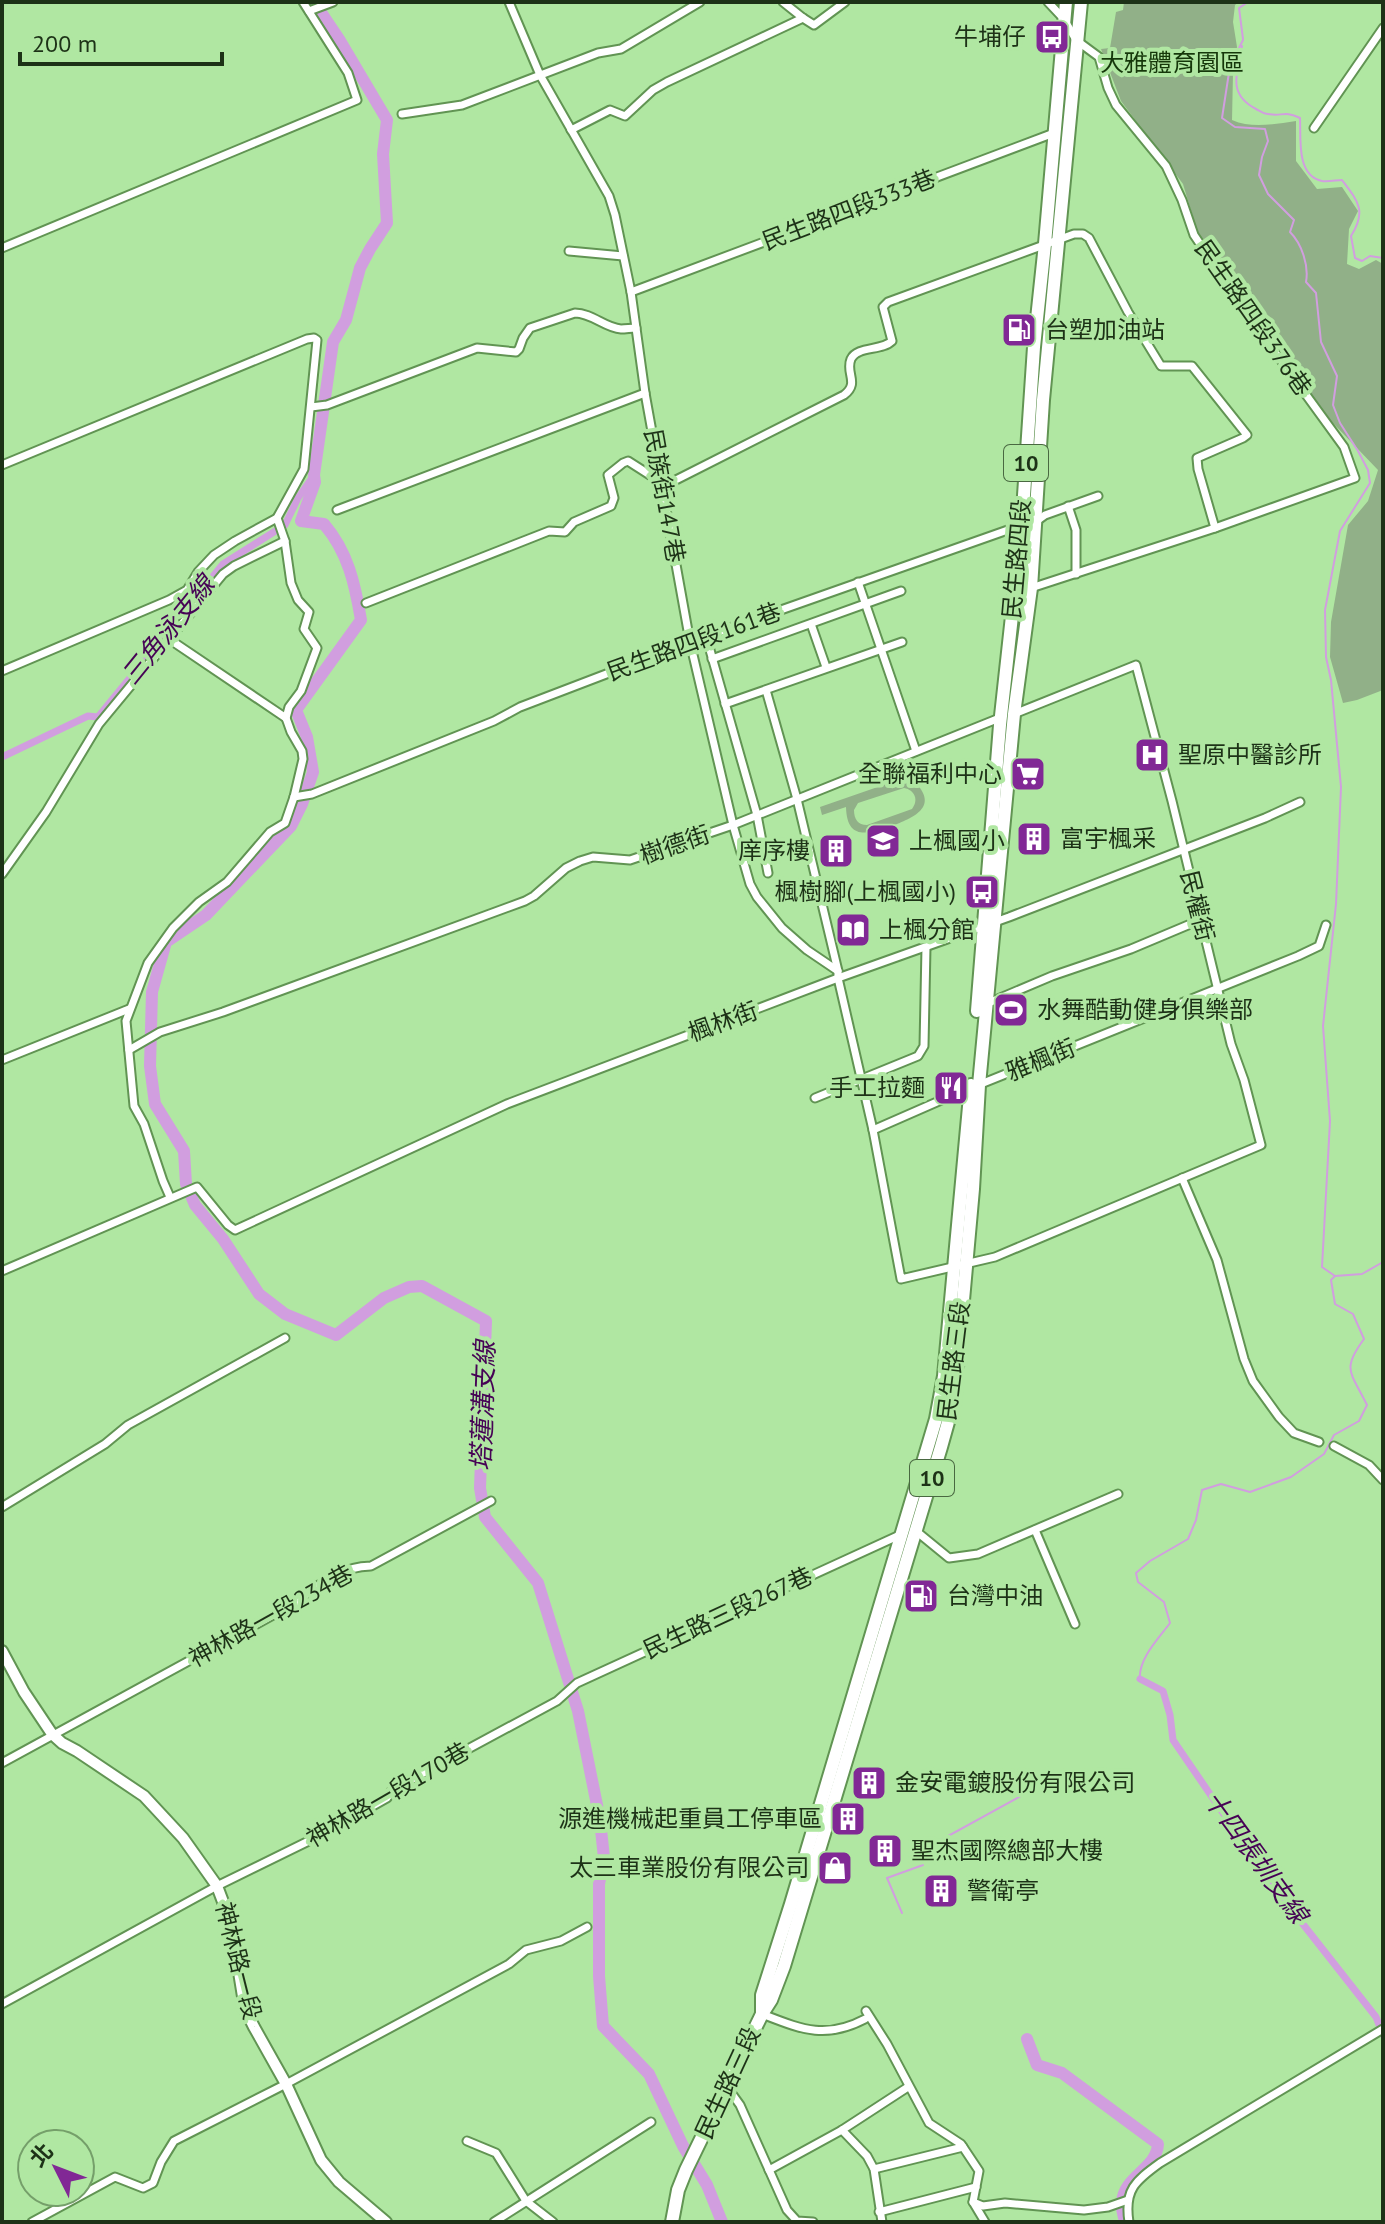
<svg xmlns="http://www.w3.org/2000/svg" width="1385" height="2224" font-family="'PT Sans','Noto Sans TC',sans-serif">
	<rect width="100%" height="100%" fill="#b0e7a2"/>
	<g fill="#91b088" fill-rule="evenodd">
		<path d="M1124 2H1239L1235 5 1233 22 1237 47 1233 73 1232 120C1252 129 1275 124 1296 121V161L1317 189 1342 187 1358 211 1349 229 1347 264 1359 269 1376 260 1383 264V690L1357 700 1343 703 1330 657 1331 622 1348 525 1368 501 1378 470 1332 422 1255 319 1198 234 1183 184 1121 101 1101 49 1110 48 1116 12 1123 10Z"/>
		<path d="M918 773 920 781 916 783C939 808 912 818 892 826 868 834 847 841 846 807L822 815 820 807ZM904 788C915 790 919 800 912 809L867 825C858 825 854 819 854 810L858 803Z"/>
	</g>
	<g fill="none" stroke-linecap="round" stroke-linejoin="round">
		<g stroke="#d19edf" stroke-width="2">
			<polyline points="1243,39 1239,8 1248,2"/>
			<path d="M1243 40 1230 66 1222 118 1235 127 1265 129 1268 141 1262 157 1259 175 1268 194 1294 220 1290 232C1302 244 1309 266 1306 282L1316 293 1321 342 1337 376 1333 405 1340 423 1358 451 1368 470 1370 483 1340 531 1325 610 1326 657 1331 680 1341 787 1336 904 1323 1026 1330 1121 1322 1267 1335 1276"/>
			<path d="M1242 46C1237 73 1227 94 1256 109 1260 111 1264 114 1268 114 1282 117 1284 110 1300 118 1301 138 1296 176 1322 181 1328 182 1337 180 1342 180 1358 201 1367 211 1351 236L1355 258 1362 261 1370 256 1383 258"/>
			<path d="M1140 1679C1138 1659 1159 1638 1170 1623L1164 1602 1138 1582 1136 1573 1150 1561 1188 1539 1196 1520 1202 1490 1221 1484 1250 1492 1291 1477 1324 1454 1334 1435 1359 1421 1367 1405C1351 1372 1341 1370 1364 1339L1353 1314 1335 1304 1331 1280 1335 1276 1362 1274 1383 1262"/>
			<polyline points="902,1913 887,1878 923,1865 919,1852 1050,1780"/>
		</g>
		<g stroke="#d19edf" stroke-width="7">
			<polyline points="2,757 88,716 98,717 223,564 285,525 298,498 314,475"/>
			<polyline points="1140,1679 1163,1691 1170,1715 1173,1740 1273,1886 1376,2017 1383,2035"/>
		</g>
		<g stroke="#d19edf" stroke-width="12">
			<path d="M314 2 339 39 387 120 383 154 387 223 370 249 360 268 346 320 333 342 314 475 315 482 301 521 324 524C348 552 355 584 361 620L296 710 307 737 313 772 302 804 291 826 206 915 166 942 152 992 150 1066 155 1104 184 1151 186 1184 195 1205 223 1239 259 1294 285 1314 336 1335 384 1298 409 1287 422 1286 486 1321 480 1488 485 1517 538 1583 578 1711 600 1820 604 1858 599 1884V1976L603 2026 649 2074 683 2146 707 2185 722 2222"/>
			<path d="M1027 2039 1037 2065 1062 2073 1158 2144C1157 2169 1123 2176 1122 2203 1121 2209 1124 2216 1125 2222"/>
		</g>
		<defs>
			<g id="street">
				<polyline points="509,2 540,75 609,196 615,215 631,292 645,393 690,642 733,825 750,884 757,897 782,928 807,950 838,971"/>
				<polyline points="783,2 803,18 814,25 845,2"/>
				<polyline points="309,11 333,2"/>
				<polyline points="402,114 462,105 598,53 621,49 700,2"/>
				<polyline points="1314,128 1383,28"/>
				<polyline points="571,130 610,110 625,116 653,90 667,82 803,18"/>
				<polyline points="2,248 357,100 348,73 303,2"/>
				<polyline points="569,251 623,256"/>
				<polyline points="631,292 1054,133"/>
				<path d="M311 407 327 405 477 348 516 352 519 349 523 338 530 328 575 313C592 313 605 328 621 329 626 329 631 328 636 328"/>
				<polyline points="2,465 307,339 314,338 317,340 304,469 277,518 235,541 214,555 198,572 187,590 169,600 2,671"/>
				<polyline points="1068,506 1076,530 1076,574"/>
				<polyline points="337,510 645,393"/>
				<polyline points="1034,523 1045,515 1098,496"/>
				<polyline points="858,582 916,751"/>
				<polyline points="1031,588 1215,528 1355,478 1344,447 1248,315 1194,235 1182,200 1166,166 1116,105 1108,88 1099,57 1076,40 1064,19 1048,2"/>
				<path d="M366 603 549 531 565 532 574 522 611 506 614 498 608 475 623 463 628 461 653 477 662 487 844 395C860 383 845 373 851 359 857 346 882 351 892 341L883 307 888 302 1074 234H1083L1089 238 1128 312 1161 366H1192L1247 435 1243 438 1197 458 1198 469 1215 528"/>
				<polyline points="811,624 826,667"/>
				<polyline points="706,636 757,815 768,873"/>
				<polyline points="169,639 286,718"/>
				<polyline points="712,659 901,591"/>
				<polyline points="766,690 797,799 838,971 838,978 873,1130 901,1279 995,1257 1261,1145 1244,1080 1231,1044 1172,801 1136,665 1014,714"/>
				<polyline points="725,704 902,642"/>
				<polyline points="294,797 312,794 494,721 520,707 690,642 1022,525"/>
				<polyline points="2,874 46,812 99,724 223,574 234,566 285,541"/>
				<polyline points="986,1004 1052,976 1131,949 1200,920"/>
				<polyline points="129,1050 160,1032 223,1012 525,901 534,896 566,868 580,861 593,857 630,860 733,825 1002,717"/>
				<polyline points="2,1060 129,1009"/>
				<polyline points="815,1098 918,1056 924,1046 926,947"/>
				<polyline points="873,1130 946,1098 1298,956 1319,946 1326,925"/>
				<polyline points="1182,1178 1217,1260 1244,1359 1253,1381 1279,1417 1294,1433 1319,1442"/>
				<polyline points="170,1197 163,1181 144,1124 134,1106 126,1021 148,963 173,928 199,902 227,882 270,832 285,823 294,797 303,759 302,751 291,732 286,718 289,707 301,691 317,648 304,629 309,612 298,600 291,583 285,541 277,518"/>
				<polyline points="2,1271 197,1187 228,1225 235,1230 507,1104 838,978 1009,917 1265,818 1300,802"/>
				<polyline points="1334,1446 1369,1465 1383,1480"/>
				<polyline points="2,1507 105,1444 128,1425 285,1338"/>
				<polyline points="1035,1530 1075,1624"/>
				<polyline points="916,1531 949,1558 978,1554 1118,1494"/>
				<path d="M2 1763 295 1603C318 1585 341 1566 371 1566L491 1501"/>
				<polyline points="2,2004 217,1886 325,1833 387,1798 392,1790 557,1701 577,1683 902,1534"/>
				<polyline points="866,2011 887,2044 929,2123 961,2144 979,2171 973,2202 985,2222"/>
				<path d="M762 2014C801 2029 825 2040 865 2019"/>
				<polyline points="727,2087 740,2105 787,2210 797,2221 813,2222"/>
				<polyline points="842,2130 867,2156 874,2169 882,2222"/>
				<polyline points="467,2141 496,2153 526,2201 553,2222"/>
				<polyline points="874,2169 963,2147"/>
				<polyline points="769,2170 842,2130 908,2087"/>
				<polyline points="973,2202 983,2206 1005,2203 1084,2210 1108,2207 1128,2200"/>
				<polyline points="879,2212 976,2187"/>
				<polyline points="32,2222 115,2177 143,2188 153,2183 161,2162 174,2141 286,2084 509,1964 526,1950 561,1941 587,1927"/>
				<polyline points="494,2222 651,2122"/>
				<path d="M1129 2222C1124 2190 1135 2181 1160 2163L1383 2029"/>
			</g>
			<polyline id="secondary" points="2,1651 24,1692 52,1734 62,1743 77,1751 144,1796 183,1838 217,1886 231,1923 245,2009 254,2027 286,2084 321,2160 339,2182 386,2222"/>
			<g id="primary">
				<polyline points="977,1011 1000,725 1022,525 1034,347 1045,244 1066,2"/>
				<polyline points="762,2014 762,1995 791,1904 936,1419 944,1376 971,1085"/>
				<polyline points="672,2222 678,2190 686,2170 762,2014 771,2000 784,1966 941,1447 948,1422 956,1378 973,1189 979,1085 1014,714 1031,588 1043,400 1081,2"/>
			</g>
		</defs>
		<use href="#street" stroke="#619453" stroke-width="11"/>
		<use href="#secondary" stroke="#619453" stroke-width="14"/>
		<use href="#primary" stroke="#619453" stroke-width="16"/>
		<use href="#street" stroke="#fff" stroke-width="7"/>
		<use href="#secondary" stroke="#fff" stroke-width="10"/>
		<use href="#primary" stroke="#fff" stroke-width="12"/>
	</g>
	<defs>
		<symbol id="bus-square" viewBox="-11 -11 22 22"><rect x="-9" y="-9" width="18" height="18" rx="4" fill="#812895" stroke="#b0e7a2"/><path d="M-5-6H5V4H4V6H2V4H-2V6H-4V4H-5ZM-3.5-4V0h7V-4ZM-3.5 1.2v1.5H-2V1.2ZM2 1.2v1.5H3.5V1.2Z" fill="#fff"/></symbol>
		<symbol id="fuel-square" viewBox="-11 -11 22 22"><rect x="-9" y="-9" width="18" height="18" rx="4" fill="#812895" stroke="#b0e7a2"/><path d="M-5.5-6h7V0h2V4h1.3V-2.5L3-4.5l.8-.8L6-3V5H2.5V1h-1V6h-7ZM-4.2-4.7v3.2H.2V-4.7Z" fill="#fff"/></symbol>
		<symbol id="hospital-square" viewBox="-11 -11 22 22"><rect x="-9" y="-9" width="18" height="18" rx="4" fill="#812895" stroke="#b0e7a2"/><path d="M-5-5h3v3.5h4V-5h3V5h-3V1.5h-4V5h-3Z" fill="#fff"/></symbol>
		<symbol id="supermarket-square" viewBox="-11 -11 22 22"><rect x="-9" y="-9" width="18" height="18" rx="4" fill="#812895" stroke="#b0e7a2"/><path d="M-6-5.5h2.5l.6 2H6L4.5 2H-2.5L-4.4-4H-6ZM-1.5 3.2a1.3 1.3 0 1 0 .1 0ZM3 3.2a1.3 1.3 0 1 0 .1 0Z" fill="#fff"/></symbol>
		<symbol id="building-square" viewBox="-11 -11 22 22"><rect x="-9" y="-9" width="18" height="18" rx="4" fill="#812895" stroke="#b0e7a2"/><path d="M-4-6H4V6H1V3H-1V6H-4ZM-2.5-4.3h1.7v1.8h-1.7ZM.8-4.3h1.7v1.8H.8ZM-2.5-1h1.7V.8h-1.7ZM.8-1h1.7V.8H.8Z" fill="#fff"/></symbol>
		<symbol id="school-square" viewBox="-11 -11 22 22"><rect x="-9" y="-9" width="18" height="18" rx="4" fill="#812895" stroke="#b0e7a2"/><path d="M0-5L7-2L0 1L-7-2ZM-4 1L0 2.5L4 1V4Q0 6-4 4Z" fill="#fff"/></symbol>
		<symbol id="library-square" viewBox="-11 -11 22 22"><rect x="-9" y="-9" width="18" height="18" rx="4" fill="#812895" stroke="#b0e7a2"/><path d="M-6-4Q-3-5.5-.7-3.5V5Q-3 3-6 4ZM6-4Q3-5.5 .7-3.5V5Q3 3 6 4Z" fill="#fff"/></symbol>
		<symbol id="stadium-square" viewBox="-11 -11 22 22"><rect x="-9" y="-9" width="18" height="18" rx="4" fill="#812895" stroke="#b0e7a2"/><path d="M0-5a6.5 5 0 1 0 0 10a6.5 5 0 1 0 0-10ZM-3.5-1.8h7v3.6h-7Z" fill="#fff"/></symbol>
		<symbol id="restaurant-square" viewBox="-11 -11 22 22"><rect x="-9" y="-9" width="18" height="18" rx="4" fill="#812895" stroke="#b0e7a2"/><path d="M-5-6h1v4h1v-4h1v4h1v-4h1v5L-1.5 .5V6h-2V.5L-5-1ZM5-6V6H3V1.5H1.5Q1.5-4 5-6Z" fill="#fff"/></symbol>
		<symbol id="shop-square" viewBox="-11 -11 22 22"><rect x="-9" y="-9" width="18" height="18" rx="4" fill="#812895" stroke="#b0e7a2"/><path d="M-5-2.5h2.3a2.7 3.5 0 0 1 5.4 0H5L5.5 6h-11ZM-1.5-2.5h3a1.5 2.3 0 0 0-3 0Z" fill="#fff"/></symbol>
	</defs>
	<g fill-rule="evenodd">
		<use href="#bus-square" x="1032" y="17" width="40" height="40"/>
		<use href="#fuel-square" x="999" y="310" width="40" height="40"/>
		<use href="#hospital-square" x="1132" y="735" width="40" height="40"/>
		<use href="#supermarket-square" x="1008" y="754" width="40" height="40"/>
		<use href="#building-square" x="1014" y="819" width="40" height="40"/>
		<use href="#school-square" x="863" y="821" width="40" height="40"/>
		<use href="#building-square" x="816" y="831" width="40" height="40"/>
		<use href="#bus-square" x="962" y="872" width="40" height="40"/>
		<use href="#library-square" x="833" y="910" width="40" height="40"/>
		<use href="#stadium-square" x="991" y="990" width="40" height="40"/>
		<use href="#restaurant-square" x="931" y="1068" width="40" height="40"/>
		<use href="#fuel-square" x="901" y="1576" width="40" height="40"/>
		<use href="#building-square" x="849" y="1763" width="40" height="40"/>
		<use href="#building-square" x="828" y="1799" width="40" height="40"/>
		<use href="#building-square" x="865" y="1831" width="40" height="40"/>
		<use href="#shop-square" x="815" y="1848" width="40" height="40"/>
		<use href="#building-square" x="921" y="1871" width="40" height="40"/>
	</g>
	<g text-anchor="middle" stroke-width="8" stroke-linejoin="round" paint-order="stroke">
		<g fill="#b0e7a2" stroke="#496841" stroke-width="2">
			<rect x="1004" y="445" width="44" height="36" rx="6"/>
			<rect x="910" y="1460" width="44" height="36" rx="6"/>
		</g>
		<g font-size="22" font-weight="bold" fill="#1d3217">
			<text x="1026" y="471">10</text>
			<text x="932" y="1486">10</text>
		</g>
		<g font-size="24" fill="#1d3217" stroke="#b0e7a2" text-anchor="start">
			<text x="1026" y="45" text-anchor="end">牛埔仔</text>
			<text x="1045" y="338">台塑加油站</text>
			<text x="1178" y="763">聖原中醫診所</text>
			<text x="1002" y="782" text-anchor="end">全聯福利中心</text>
			<text x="1060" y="847">富宇楓采</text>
			<text x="909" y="849">上楓國小</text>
			<text x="810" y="859" text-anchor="end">庠序樓</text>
			<text x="956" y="900" text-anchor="end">楓樹腳(上楓國小)</text>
			<text x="879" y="938">上楓分館</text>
			<text x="1037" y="1018">水舞酷動健身俱樂部</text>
			<text x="925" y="1096" text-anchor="end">手工拉麵</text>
			<text x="947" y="1604">台灣中油</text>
			<text x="895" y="1791">金安電鍍股份有限公司</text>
			<text x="822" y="1827" text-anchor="end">源進機械起重員工停車區</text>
			<text x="911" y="1859">聖杰國際總部大樓</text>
			<text x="809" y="1876" text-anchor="end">太三車業股份有限公司</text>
			<text x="967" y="1899">警衛亭</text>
		</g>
		<g font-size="24" fill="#15370a" stroke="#b0e7a2">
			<text x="1172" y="71">大雅體育園區</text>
		</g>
		<g font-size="24" fill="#1d3217" stroke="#b0e7a2">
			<text transform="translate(849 210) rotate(-21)" y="8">民生路四段333巷</text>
			<text transform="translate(1253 318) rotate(55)" y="8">民生路四段376巷</text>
			<text transform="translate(664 496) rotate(80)" y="8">民族街147巷</text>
			<text transform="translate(1017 559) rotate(-85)" y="8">民生路四段</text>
			<text transform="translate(694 642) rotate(-20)" y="8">民生路四段161巷</text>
			<text transform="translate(675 845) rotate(-19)" y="8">樹德街</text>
			<text transform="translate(1197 906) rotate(76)" y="8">民權街</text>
			<text transform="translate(723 1022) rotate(-20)" y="8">楓林街</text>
			<text transform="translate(1041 1060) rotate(-22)" y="8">雅楓街</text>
			<text transform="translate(954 1361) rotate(-83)" y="8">民生路三段</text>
			<text transform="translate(728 1613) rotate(-25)" y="8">民生路三段267巷</text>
			<text transform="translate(271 1616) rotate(-29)" y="8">神林路一段234巷</text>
			<text transform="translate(388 1795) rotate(-30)" y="8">神林路一段170巷</text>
			<text transform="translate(238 1961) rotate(76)" y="8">神林路一段</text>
			<text transform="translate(728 2083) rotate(-65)" y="8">民生路三段</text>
		</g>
		<g font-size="26" font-style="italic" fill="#460355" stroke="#b0e7a2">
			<text transform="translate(168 630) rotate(-51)" y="9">三角泳支線</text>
			<text transform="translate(483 1406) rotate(-88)" y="9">塔蓮溝支線</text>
			<text transform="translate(1256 1857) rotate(54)" y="9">十四張圳支線</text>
		</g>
	</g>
	<rect width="1385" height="2224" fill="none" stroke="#1d3217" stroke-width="8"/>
	<g transform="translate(56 2168) rotate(312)"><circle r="38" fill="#b0e7a2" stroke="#759f6a" stroke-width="2"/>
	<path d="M0-6L14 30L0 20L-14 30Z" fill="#812895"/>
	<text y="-12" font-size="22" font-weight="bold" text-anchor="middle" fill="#1d3217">北</text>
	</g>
	<path d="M20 52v12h202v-12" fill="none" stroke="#1d3217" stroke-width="4"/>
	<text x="32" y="52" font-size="24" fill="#1d3217" stroke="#b0e7a2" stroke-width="6" paint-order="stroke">200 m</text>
</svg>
